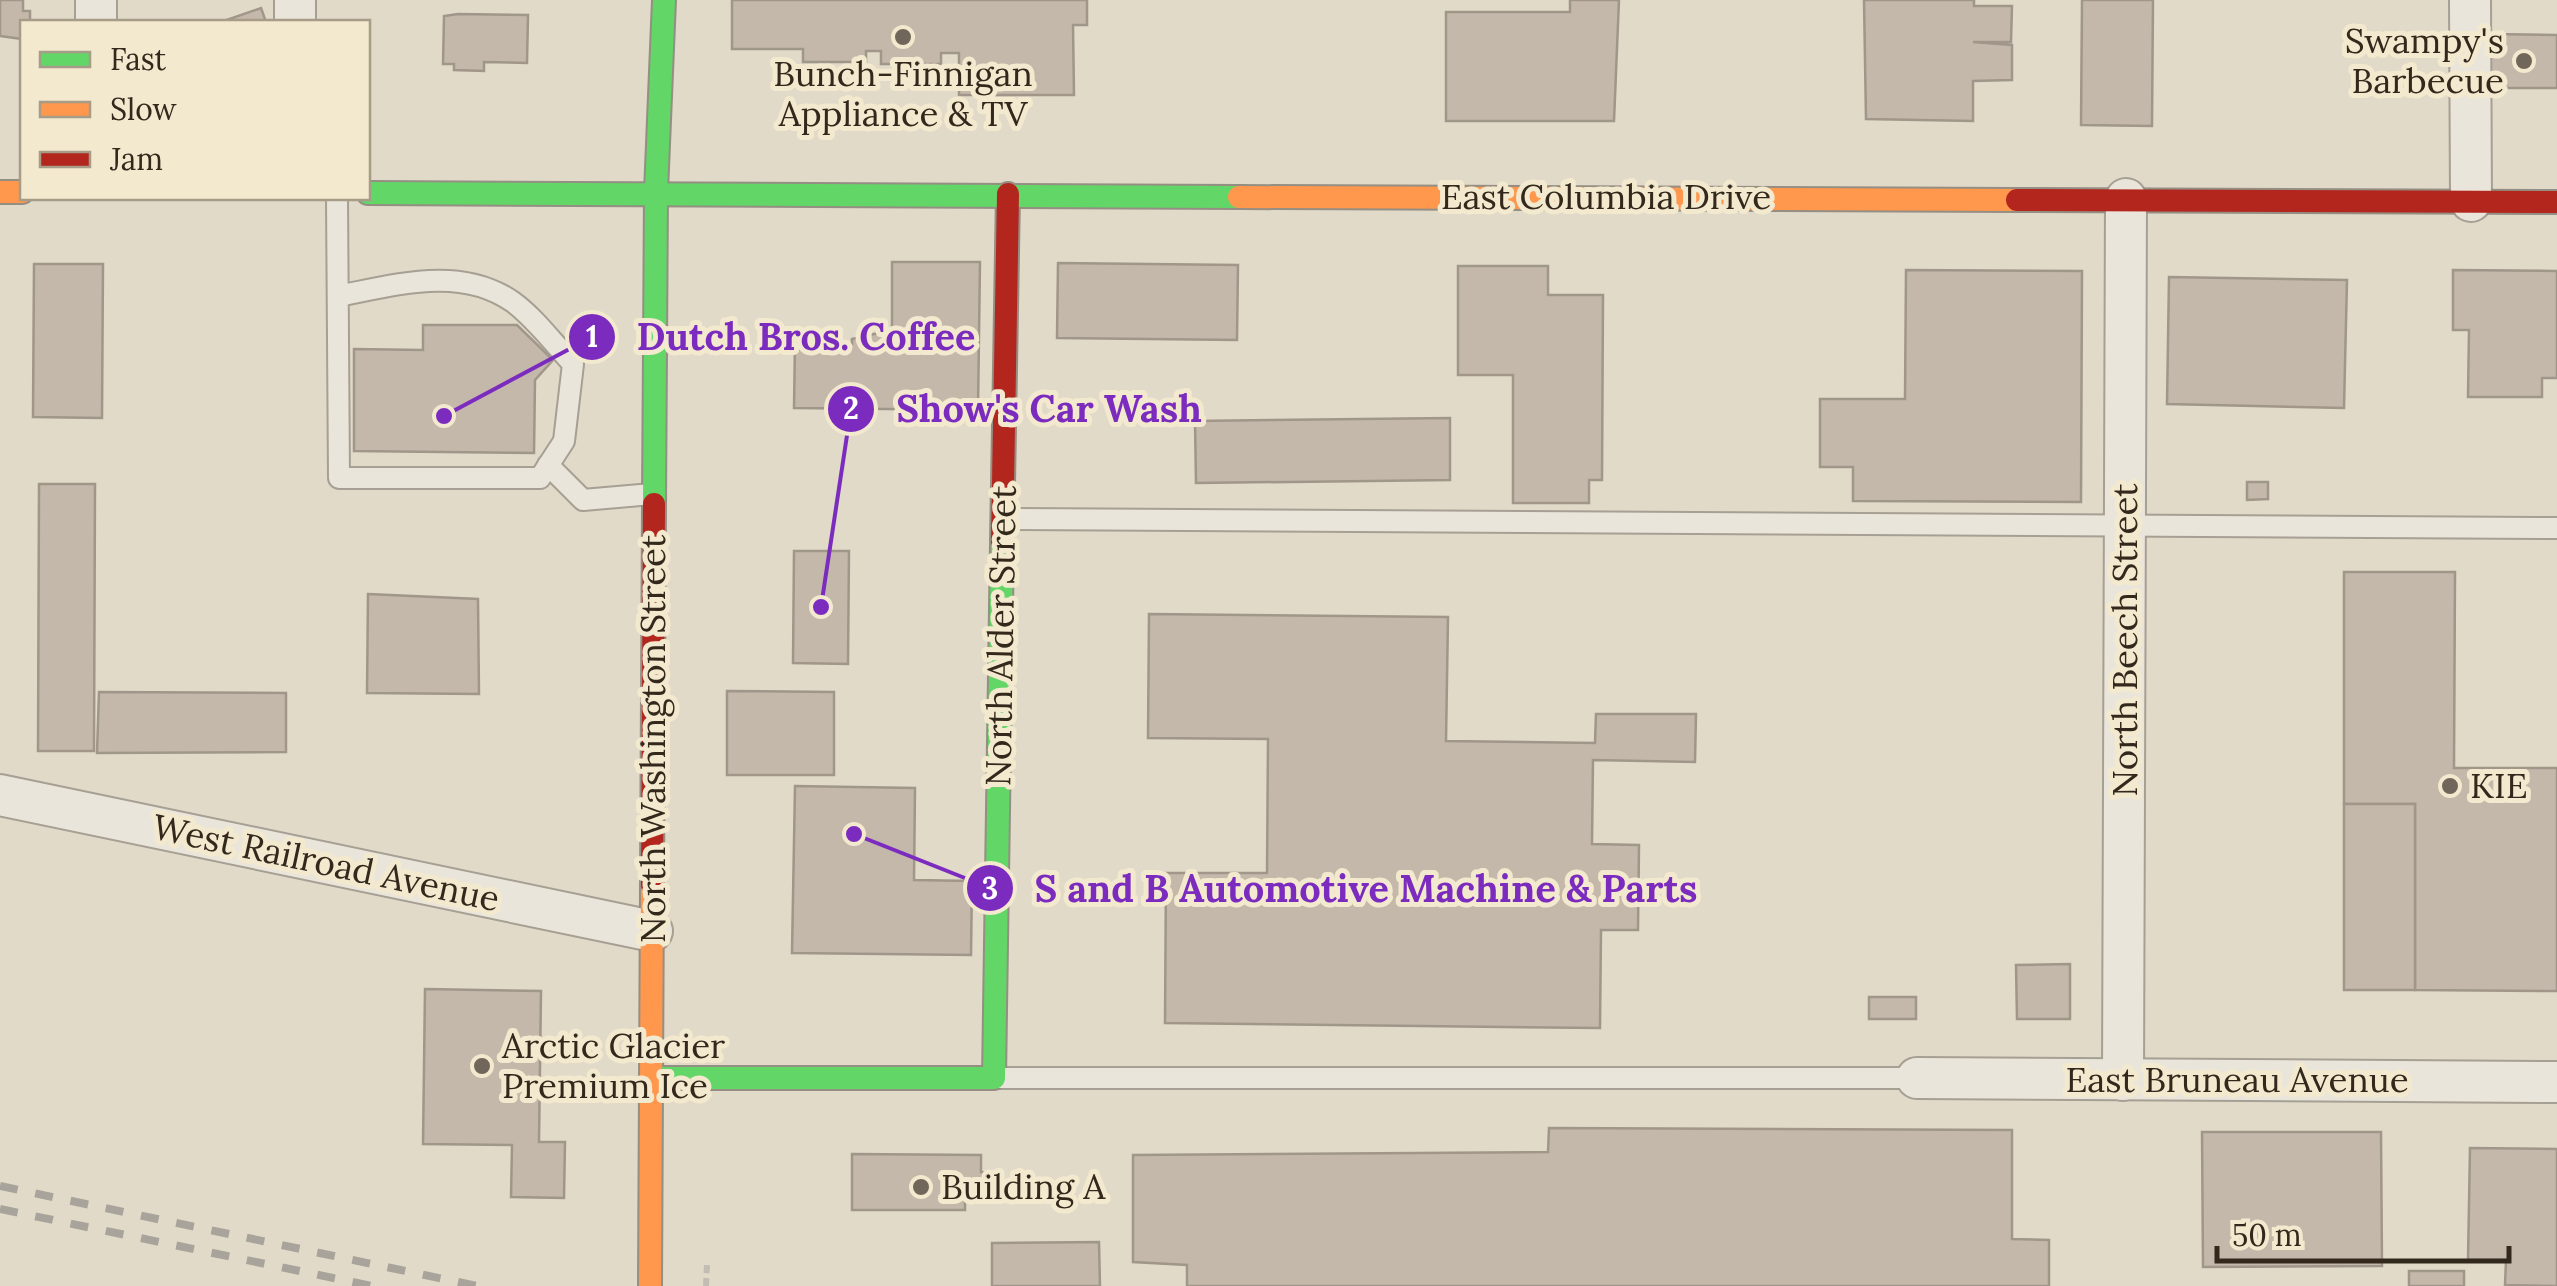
<svg xmlns="http://www.w3.org/2000/svg" width="2557" height="1286" font-family="Lora,serif">
	<rect width="100%" height="100%" fill="#e1dac9"/>
	<g fill="#c4b8aa" stroke="#a09689" stroke-width="2.5">
		<polygon points="0,0 23,0 23,11 30,11 30,22 22,22 22,39 0,36"/>
		<polygon points="732,0 1087,0 1087,25 1073,25 1074,95 959,95 959,53 941,53 941,64 881,64 881,51 866,51 866,62 803,62 803,49 732,49"/>
		<polygon points="1570,0 1619,0 1614,121 1446,121 1446,12 1570,12"/>
		<polygon points="1864,0 1974,0 1974,6 2012,6 2011,42 1973,42 2012,45 2012,80 1973,81 1973,121 1866,119"/>
		<polygon points="2082,0 2153,0 2152,126 2081,125"/>
		<polygon points="261,8 266,22 221,22"/>
		<polygon points="458,14 528,15 527,63 484,62 484,71 454,70 454,64 443,64 444,16"/>
		<polygon points="2490,34 2557,35 2557,88 2490,88"/>
		<polygon points="892,262 980,262 978,410 794,408 795,343 852,344 852,339 892,330"/>
		<polygon points="1058,263 1238,265 1237,340 1057,338"/>
		<polygon points="34,264 103,264 102,418 33,417"/>
		<polygon points="1458,266 1548,266 1548,295 1603,295 1602,480 1589,480 1589,503 1513,503 1513,375 1458,375"/>
		<polygon points="1906,270 2082,271 2081,502 1853,501 1853,467 1820,467 1820,399 1905,399"/>
		<polygon points="2453,270 2557,271 2557,378 2542,378 2542,397 2468,397 2469,330 2453,330"/>
		<polygon points="2169,277 2347,280 2344,408 2167,404"/>
		<polygon points="423,325 517,325 553,360 535,380 534,453 354,451 354,349 423,350"/>
		<polygon points="1450,418 1450,480 1196,483 1195,421"/>
		<polygon points="2247,482 2268,482 2268,499 2247,500"/>
		<polygon points="39,484 95,484 94,751 38,751"/>
		<polygon points="794,551 849,551 848,664 793,663"/>
		<polygon points="2344,572 2455,572 2454,768 2557,768 2557,991 2415,990 2415,804 2344,804"/>
		<polygon points="368,594 478,599 479,694 367,693"/>
		<polygon points="1149,614 1448,617 1446,741 1595,743 1596,714 1696,714 1695,762 1593,760 1592,844 1639,845 1638,930 1601,930 1600,1028 1165,1023 1166,873 1267,873 1268,739 1148,738"/>
		<polygon points="727,691 834,692 834,775 727,775"/>
		<polygon points="99,692 286,693 286,752 97,753"/>
		<polygon points="795,786 915,788 914,880 972,881 971,955 792,953"/>
		<rect x="2344" y="804" width="71" height="186"/>
		<polygon points="2070,964 2070,1019 2017,1019 2016,965"/>
		<polygon points="425,989 541,991 539,1142 565,1142 564,1198 511,1197 512,1145 423,1144"/>
		<rect x="1869" y="997" width="47" height="22"/>
		<polygon points="1549,1128 2012,1130 2012,1239 2049,1240 2049,1286 1187,1286 1187,1265 1133,1262 1133,1155 1548,1152"/>
		<polygon points="2202,1132 2381,1132 2382,1266 2203,1267"/>
		<polygon points="2470,1148 2557,1149 2557,1286 2505,1285 2506,1260 2468,1260"/>
		<polygon points="852,1154 981,1155 981,1172 991,1173 991,1202 965,1202 965,1210 852,1210"/>
		<polygon points="1099,1242 1100,1286 992,1286 992,1243"/>
		<rect x="2409" y="1271" width="55" height="15"/>
	</g>
	<g fill="none" stroke-linecap="round" stroke-linejoin="round">
		<defs>
			<g id="lane">
				<path d="M337 198 339 478H540L564 441 573 364C554 344 535 318 513 302 461 265 395 285 338 296"/>
				<polyline points="548,465 583,500 652,494"/>
				<polyline points="1004,519 2557,528"/>
				<polyline points="994,1078 1917,1078"/>
			</g>
			<g id="street">
				<polyline points="2470,0 2471,201"/>
				<polyline points="96,22 96,0"/>
				<polyline points="295,22 295,0"/>
				<polyline points="0,795 652,931"/>
				<polyline points="1917,1078 2557,1082"/>
				<polyline points="2123,1080 2126,199"/>
			</g>
			<g id="fast">
				<polyline points="368,193 1239,197"/>
				<polyline points="654,504 656,192 664,0"/>
				<polyline points="651,1078 994,1078 1002,542"/>
			</g>
			<g id="slow">
				<polyline points="0,192 22,192"/>
				<polyline points="1239,197 2017,200"/>
				<polyline points="650,1286 652,885"/>
			</g>
			<g id="jam">
				<polyline points="2017,200 2557,202"/>
				<polyline points="1002,542 1008,194"/>
				<polyline points="652,885 654,504"/>
			</g>
		</defs>
		<use href="#lane" stroke="#a69f93" stroke-width="24"/>
		<use href="#street" stroke="#a69f93" stroke-width="44"/>
		<use href="#fast" stroke="#958e83" stroke-width="26"/>
		<use href="#slow" stroke="#958e83" stroke-width="26"/>
		<use href="#jam" stroke="#958e83" stroke-width="26"/>
		<polyline stroke="#c2bcb2" stroke-width="6" stroke-dasharray="8 5" stroke-linecap="butt" points="706,1286 707,1264"/>
		<use href="#lane" stroke="#eae5da" stroke-width="20"/>
		<use href="#street" stroke="#eae5da" stroke-width="40"/>
		<use href="#fast" stroke="#63d668" stroke-width="22"/>
		<use href="#slow" stroke="#ff974d" stroke-width="22"/>
		<use href="#jam" stroke="#b3261e" stroke-width="22"/>
		<g stroke="#a9a49b" stroke-width="8" stroke-dasharray="18 18" stroke-linecap="butt">
			<polyline points="0,1186 477,1286"/>
			<polyline points="0,1209 372,1286"/>
		</g>
	</g>
	<g fill="#706659" stroke="#f3e9ce" stroke-width="4">
		<circle cx="903" cy="37" r="10"/>
		<circle cx="2524" cy="61" r="10"/>
		<circle cx="2450" cy="786" r="10"/>
		<circle cx="482" cy="1066" r="10"/>
		<circle cx="921" cy="1187" r="10"/>
	</g>
	<g text-anchor="middle" stroke-width="10" stroke-linejoin="round" paint-order="stroke">
		<g font-size="35" fill="#33281c" stroke="#f3e9ce" text-anchor="start">
			<text x="2504" y="53" text-anchor="end">Swampy's<tspan x="2504" dy="40">Barbecue</tspan></text>
			<text x="903" y="86" text-anchor="middle">Bunch-Finnigan<tspan x="903" dy="40">Appliance &amp; TV</tspan></text>
			<text x="2470" y="798">KIE</text>
			<text x="502" y="1058">Arctic Glacier<tspan x="502" dy="40">Premium Ice</tspan></text>
			<text x="941" y="1199">Building A</text>
		</g>
		<g font-size="35" fill="#33281c" stroke="#f3e9ce">
			<text x="1606" y="209">East Columbia Drive</text>
			<text transform="translate(1001 636) rotate(-89)" y="12">North Alder Street</text>
			<text transform="translate(2125 640) rotate(-90)" y="12">North Beech Street</text>
			<text transform="translate(653 739) rotate(-90)" y="12">North Washington Street</text>
			<text transform="translate(326 863) rotate(12)" y="12">West Railroad Avenue</text>
			<text x="2237" y="1092">East Bruneau Avenue</text>
		</g>
	</g>
	<path fill="none" stroke="#7b2cbf" stroke-width="4" d="M444 416L592 337M821 607L851 409M854 834L990 888"/>
	<g fill="#7b2cbf" stroke="#f3e9ce" stroke-width="4">
		<circle cx="444" cy="416" r="10"/>
		<circle cx="821" cy="607" r="10"/>
		<circle cx="854" cy="834" r="10"/>
		<circle cx="592" cy="337" r="25"/>
		<circle cx="851" cy="409" r="25"/>
		<circle cx="990" cy="888" r="25"/>
	</g>
	<g font-size="30" text-anchor="middle" font-weight="bold" fill="#fff">
		<text x="592" y="347">1</text>
		<text x="851" y="419">2</text>
		<text x="990" y="899">3</text>
	</g>
	<g font-size="38" text-anchor="middle" font-weight="bold" fill="#7b2cbf" stroke="#f3e9ce" stroke-width="10" stroke-linejoin="round" paint-order="stroke">
		<text x="806" y="350">Dutch Bros. Coffee</text>
		<text x="1049" y="422">Show's Car Wash</text>
		<text x="1366" y="902">S and B Automotive Machine &amp; Parts</text>
	</g>
	<rect x="20" y="20" width="350" height="180" fill="#f3e9ce" stroke="#a69c87" stroke-width="2.5"/>
	<rect x="40" y="52" width="50" height="15" fill="#63d668" stroke="#a69c87" stroke-width="2.5"/>
	<text x="110" y="70" font-size="30" fill="#33281c">Fast</text>
	<rect x="40" y="102" width="50" height="15" fill="#ff974d" stroke="#a69c87" stroke-width="2.5"/>
	<text x="110" y="120" font-size="30" fill="#33281c">Slow</text>
	<rect x="40" y="152" width="50" height="15" fill="#b3261e" stroke="#a69c87" stroke-width="2.5"/>
	<text x="110" y="170" font-size="30" fill="#33281c">Jam</text>
	<path d="M2217 1246v15h292v-15" fill="none" stroke="#33281c" stroke-width="5"/>
	<text x="2232" y="1246" font-size="30" fill="#33281c" stroke="#f3e9ce" stroke-width="8" paint-order="stroke">50 m</text>
</svg>
